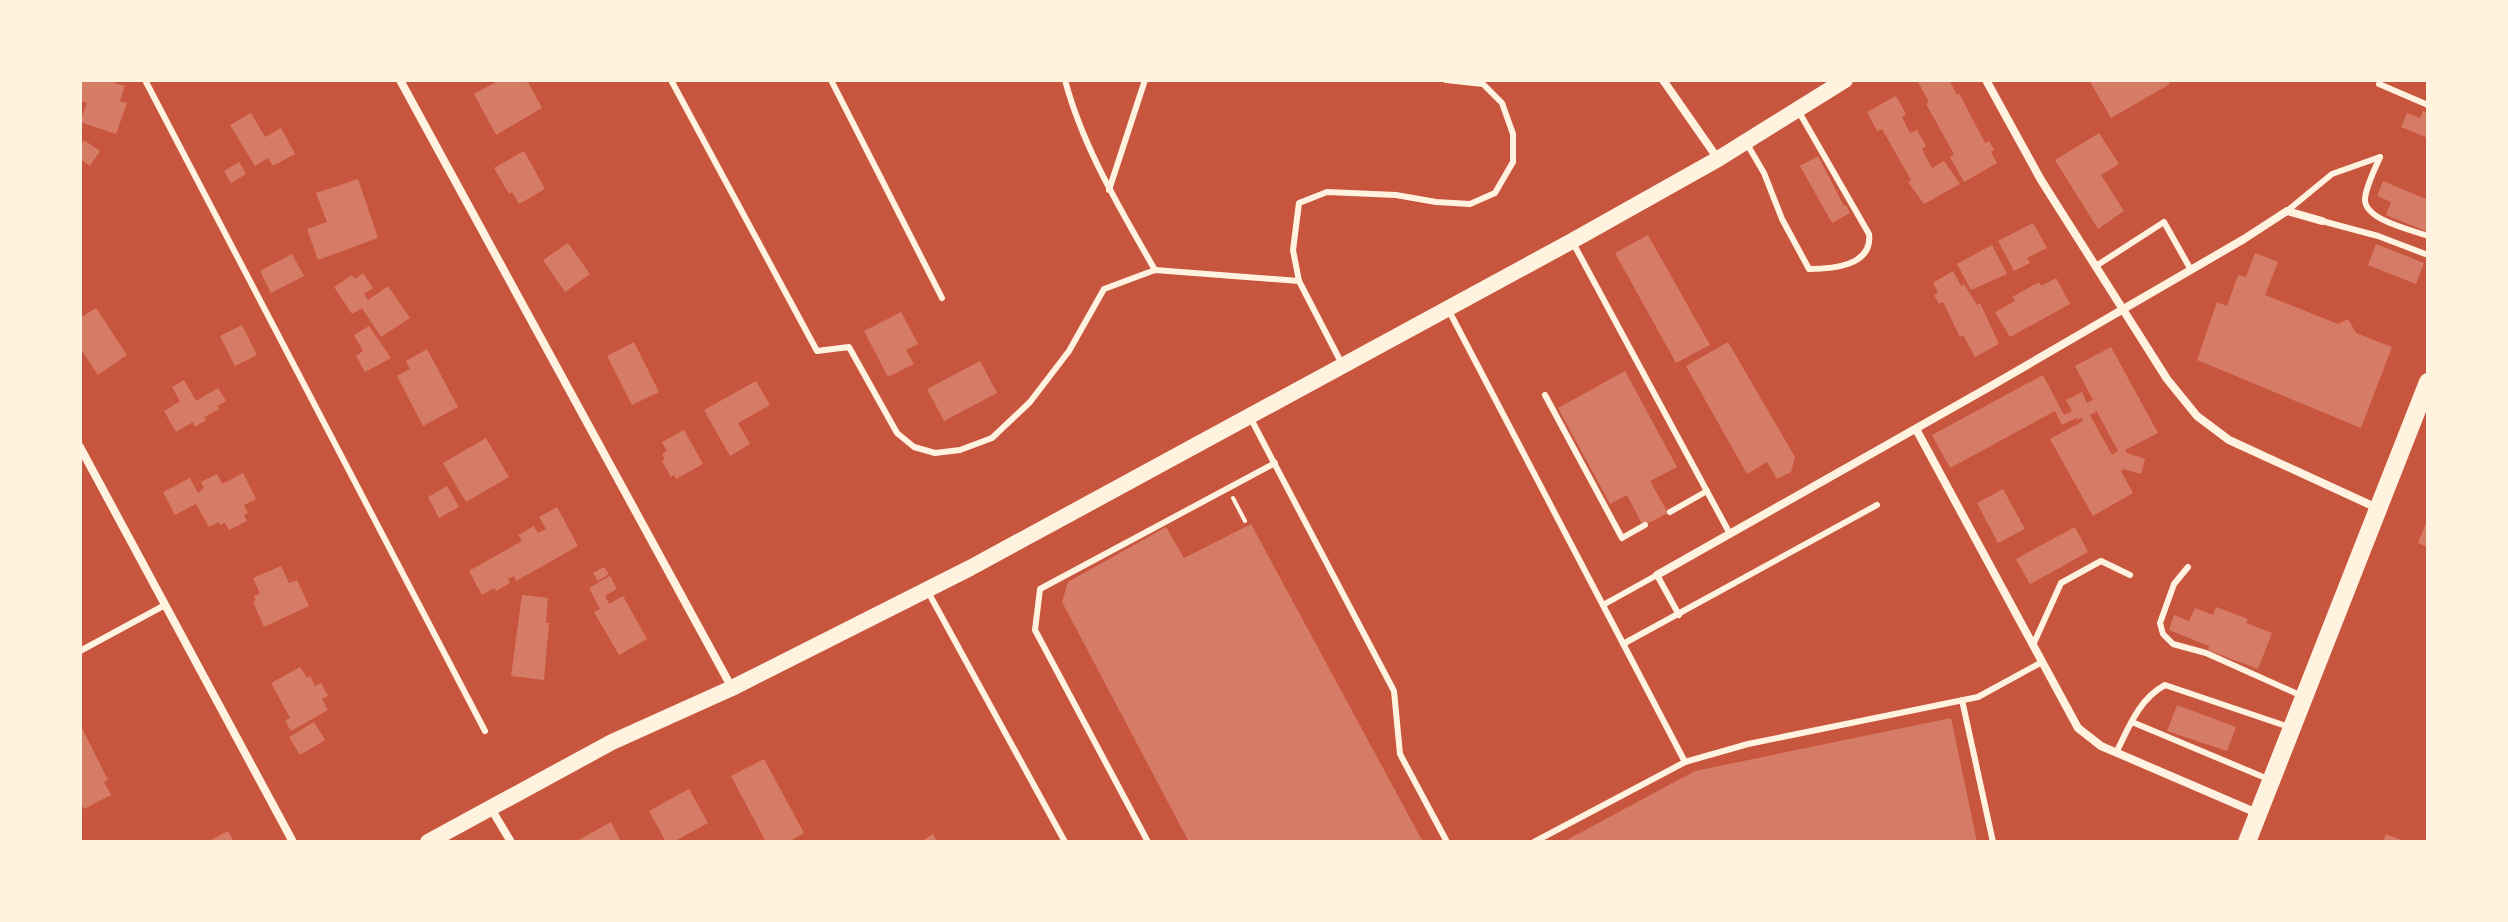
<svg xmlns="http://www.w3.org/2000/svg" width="2508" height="922" font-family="Ubuntu,sans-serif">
	<rect width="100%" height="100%" fill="#c8553d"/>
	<g fill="#d67c66" fill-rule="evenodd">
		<polygon points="82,80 116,80 115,83 125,86 120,101 127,103 116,134 80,122 87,103 80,100"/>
		<polygon points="500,80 521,80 523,83 527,80 542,108 496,135 474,94"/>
		<polygon points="1922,80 1949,80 1957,95 1959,93 1985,143 1989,141 1994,150 1991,152 1997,163 1964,182 1950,157 1954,154 1926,104 1929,102 1918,82"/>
		<polygon points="2089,80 2168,80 2170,84 2111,118"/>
		<polygon points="1896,96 1906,114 1902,117 1910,133 1917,130 1926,146 1922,149 1932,168 1944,161 1960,184 1924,204 1908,182 1911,180 1882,129 1877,131 1867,112"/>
		<polygon points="2423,111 2428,113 2428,138 2401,127 2407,113 2420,118"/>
		<polygon points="251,113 265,137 281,128 295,154 273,166 268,158 255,166 230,125"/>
		<polygon points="2099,133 2119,164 2101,175 2124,211 2098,229 2055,160"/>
		<polygon points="84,140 100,151 90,166 80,159 80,146"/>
		<polygon points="524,151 545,189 519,204 512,192 509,194 494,168"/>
		<polygon points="1818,156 1844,206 1846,205 1850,213 1832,223 1800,166"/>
		<polygon points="239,162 246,174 231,183 224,171"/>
		<polygon points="358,179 378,238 318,260 307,229 327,222 316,193"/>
		<polygon points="2383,181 2428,200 2428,232 2386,215 2391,202 2377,196"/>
		<polygon points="2033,223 2047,248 2027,258 2030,263 2014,271 1998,241"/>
		<polygon points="1648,235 1710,345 1676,363 1615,253"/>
		<polygon points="568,243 590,274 565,292 543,260"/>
		<polygon points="2376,244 2424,263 2416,284 2368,265"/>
		<polygon points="1992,245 2007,274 1971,290 1957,264"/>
		<polygon points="2255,253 2278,262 2265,295 2338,324 2348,319 2356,333 2392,347 2361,428 2197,360 2217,302 2227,306 2238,275 2246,277"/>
		<polygon points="292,254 304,276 271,293 260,271"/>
		<polygon points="1953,271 1961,286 1964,284 1977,305 1980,303 1999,344 1975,357 1963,335 1960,337 1943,302 1939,304 1934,295 1938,292 1933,283"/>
		<polygon points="363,273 373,288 364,294 368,300 388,286 410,318 381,337 362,308 352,314 334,287 352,275 355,279"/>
		<polygon points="2056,278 2070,304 2010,337 1995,312 2015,301 2012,297 2039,282 2041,286"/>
		<polygon points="96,308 127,355 98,375 80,348 80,318"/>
		<polygon points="901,312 918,344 906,350 914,364 888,377 864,331"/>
		<polygon points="242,325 257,355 235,366 220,336"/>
		<polygon points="369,326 391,358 365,372 356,356 363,351 354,335"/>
		<polygon points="634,342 659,392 632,405 607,356"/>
		<polygon points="1728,342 1795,457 1791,472 1777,479 1767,462 1747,474 1686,366"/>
		<path d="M2111 347 2158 433 2125 450 2127 453 2145 459 2141 474 2124 469 2121 471 2133 493 2093 516 2050 439 2083 421 2081 418 2077 420 2076 418 2062 425 2055 411 1950 468 1932 435 2043 375 2064 415 2072 411 2066 400 2082 392 2087 403 2093 400 2075 366ZM2095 408 2118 451 2112 455 2090 415 2096 412Z"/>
		<polygon points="427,349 458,407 423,426 397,376 410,369 406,361"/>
		<polygon points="980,361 997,393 944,421 927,389"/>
		<polygon points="1625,371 1677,467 1650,481 1668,513 1643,526 1627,495 1610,504 1558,408"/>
		<polygon points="184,380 196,401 218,388 226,401 217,406 220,409 204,417 206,420 195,427 193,422 176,432 164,411 180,401 172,387"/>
		<polygon points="756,381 770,405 738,423 750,444 730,456 704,410"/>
		<polygon points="684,430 703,464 676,479 674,475 671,477 662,461 665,459 662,454 667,451 662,442"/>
		<polygon points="486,438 509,477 466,502 443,463"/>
		<polygon points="243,473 256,499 244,505 248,513 244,515 247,521 229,530 225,523 220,525 219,522 209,527 196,504 175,515 163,492 190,478 198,493 204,488 201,482 217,474 222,484"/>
		<polygon points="447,486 459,507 439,518 428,497"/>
		<polygon points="2003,489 2025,529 1998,543 1977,503"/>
		<polygon points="557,507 578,546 516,581 514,576 508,579 510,583 496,591 494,588 482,595 469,571 522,541 518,535 534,526 538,533 546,529 539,517"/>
		<polygon points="2428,518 2428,547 2418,543"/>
		<polygon points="1251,524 1423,842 1189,842 1062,602 1068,582 1166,527 1184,558"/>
		<polygon points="2075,527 2088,552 2030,584 2016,559"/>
		<polygon points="281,566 289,583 297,580 309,606 264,627 253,602 256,600 254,596 260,593 253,578"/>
		<polygon points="604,567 609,574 598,581 593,573"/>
		<polygon points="610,576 617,589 605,596 609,604 623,596 647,639 619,655 594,612 600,609 589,588"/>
		<polygon points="522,595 548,598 546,623 549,623 544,680 511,676"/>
		<polygon points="2216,607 2248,619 2246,623 2272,633 2258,669 2208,650 2209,646 2169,630 2174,615 2189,621 2195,608 2213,615"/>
		<polygon points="300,667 307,678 310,676 315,686 321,683 328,696 322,699 328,710 291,731 285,721 290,718 271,683"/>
		<polygon points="2177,705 2236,727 2227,751 2167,731"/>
		<polygon points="1951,718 1977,842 1563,842 1695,771"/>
		<polygon points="314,722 325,740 300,755 289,737"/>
		<polygon points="80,724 108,780 104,782 111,795 84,809 80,801"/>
		<polygon points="764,759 804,833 788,842 766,842 731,776"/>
		<polygon points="689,789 708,823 673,842 666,842 649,811"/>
		<polygon points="611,822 621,842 575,842"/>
		<polygon points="228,831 234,842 207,842"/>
		<polygon points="933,834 937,842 921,842"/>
		<polygon points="2386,834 2407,842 2383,842"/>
	</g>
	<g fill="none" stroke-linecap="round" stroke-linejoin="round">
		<polyline stroke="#fff3e0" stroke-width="4" points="1233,498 1245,521"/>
		<g stroke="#fff3e0" stroke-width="6">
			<polyline points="145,80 485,731"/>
			<polyline points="671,80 817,351 849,347 897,433 914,447 935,453 960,450 992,438 1030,402 1069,351 1104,289 1155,270 1299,281 1343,366"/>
			<polyline points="831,80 942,298"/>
			<path d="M1065 80C1083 148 1121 210 1155 270"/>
			<polyline points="2379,84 2428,105"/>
			<path d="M1747 144 1764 173 1782 219 1809 269C1832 269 1873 266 1869 234L1799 112"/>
			<path d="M2380 157C2375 169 2366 186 2365 199 2364 220 2412 230 2428 236"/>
			<polyline points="1109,190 1145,80"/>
			<polyline points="2287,211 2332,174 2380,157"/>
			<polyline points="2322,221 2378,236 2428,255"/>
			<polyline points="1572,241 1730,534"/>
			<polyline points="2096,266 2164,222 2191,270"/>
			<polyline points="1299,281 1293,250 1299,203 1327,192 1396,195 1436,202 1470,204 1495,193 1513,162 1513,134 1502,103 1483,84 1446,80"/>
			<polyline points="1448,309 1685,762"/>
			<polyline points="1545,395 1622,538 1645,525"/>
			<polyline points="1251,419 1394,691 1400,754 1447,842"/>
			<polyline points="1670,512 1707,491"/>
			<polyline points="2188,567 2174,584 2160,623 2163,634 2173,644 2206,653 2302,696"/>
			<polyline points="927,590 1065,842"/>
			<polyline points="1603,605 1657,575 1679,615"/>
			<polyline points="1623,644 1877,505"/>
			<polyline points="2033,645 2061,583 2101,561 2130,575"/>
			<polyline points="80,651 165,605"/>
			<polyline points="1962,700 1993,842"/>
			<polyline points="2132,722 2268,779"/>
			<path d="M2116 753C2129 727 2139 699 2165 685L2289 727"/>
			<polyline points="1148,842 1035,630 1040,589 1275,463"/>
			<polyline points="1534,842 1685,762 1748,744 1978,697 2042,662"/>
		</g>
		<g stroke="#fff3e0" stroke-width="8">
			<polyline points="400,80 732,688"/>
			<polyline points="1663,80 1718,159"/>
			<polyline points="1986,80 2041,180 2167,379 2197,416 2229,440 2377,508"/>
			<polyline points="1916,429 2078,728 2101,746 2257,813"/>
			<polyline points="80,447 293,842"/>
			<polyline points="1657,575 1991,386 2244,239 2287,211 2322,221"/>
			<polyline points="490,807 511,842"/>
		</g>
		<polyline stroke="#fff3e0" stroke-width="16" points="428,842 612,742 732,688 970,568 1572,241 1718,159 1845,80"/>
		<polyline stroke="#fff3e0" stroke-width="18" points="2247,842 2428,382"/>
	</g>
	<rect width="2508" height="922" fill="none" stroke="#fff3e0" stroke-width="164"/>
</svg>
